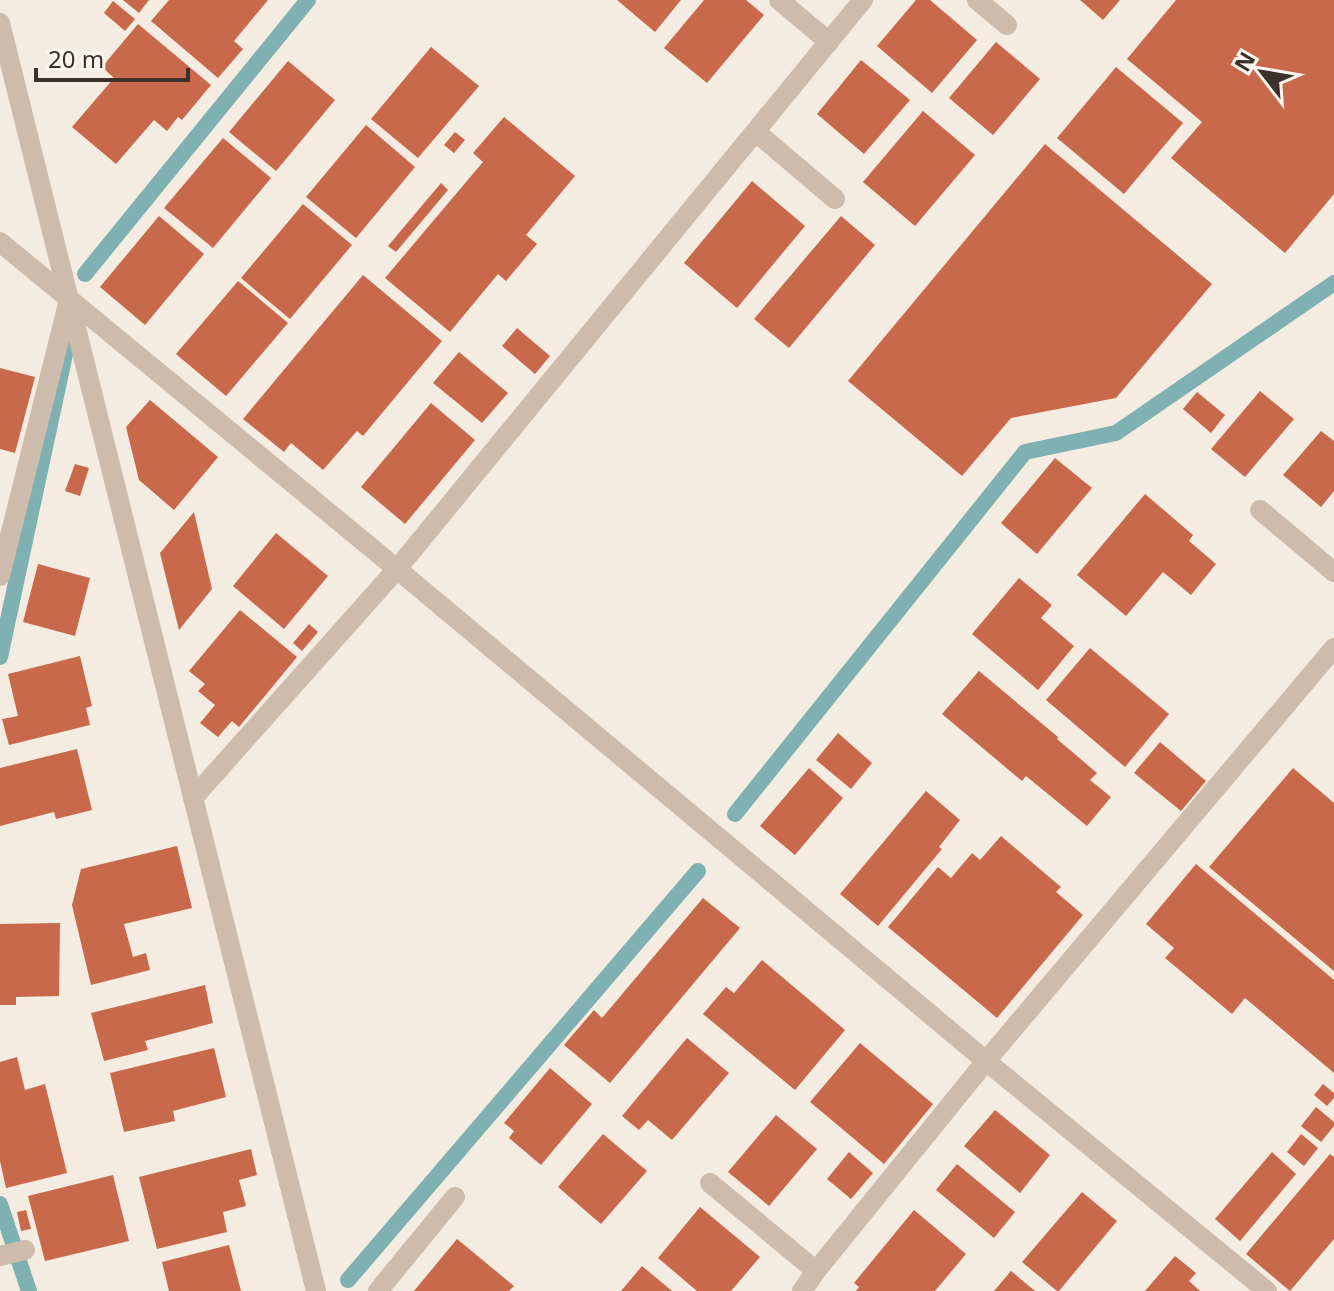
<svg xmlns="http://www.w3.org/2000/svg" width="1334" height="1291" font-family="'Noto Sans',sans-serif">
	<rect width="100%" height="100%" fill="#f4ebe1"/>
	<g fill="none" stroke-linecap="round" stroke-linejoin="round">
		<g stroke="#7fb0b2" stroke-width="16">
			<polyline points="85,274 308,0"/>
			<polyline points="0,657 67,345"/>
			<polyline points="735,814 1025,452 1116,433 1334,283"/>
			<polyline points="0,1204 29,1291"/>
			<polyline points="348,1280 698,871"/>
		</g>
	</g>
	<g fill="#c8694b">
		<polygon points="123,0 149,0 139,13"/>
		<polygon points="169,0 268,0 234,41 243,49 218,78 151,21"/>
		<polygon points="617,0 681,0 655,32"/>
		<polygon points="704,0 746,0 764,15 707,83 664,48"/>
		<polygon points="916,0 930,0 977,40 932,93 877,46"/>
		<polygon points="1080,0 1120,0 1103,20"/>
		<polygon points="1176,0 1334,0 1334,194 1285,253 1171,158 1202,122 1127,59"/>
		<polygon points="113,1 135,19 125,31 104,13"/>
		<polygon points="138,24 211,85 182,120 178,117 167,131 154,120 116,164 72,127 114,78 102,67"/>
		<polygon points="996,42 1040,79 993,135 949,98"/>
		<polygon points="431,47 479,86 418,158 371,119"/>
		<polygon points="861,60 910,100 864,154 817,114"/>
		<polygon points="288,61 335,100 276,171 229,132"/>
		<polygon points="1116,67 1183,123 1124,194 1057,138"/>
		<polygon points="923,111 975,155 915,226 863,182"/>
		<polygon points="504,117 575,176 526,235 537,244 506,281 498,274 450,332 385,278 483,162 473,153"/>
		<polygon points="366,125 415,167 356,238 306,197"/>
		<polygon points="455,132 465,140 454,153 444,145"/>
		<polygon points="223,138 271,178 213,248 164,208"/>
		<polygon points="1045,144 1212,284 1116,398 1011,418 962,476 848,381"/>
		<polygon points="752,181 805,226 737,308 684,263"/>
		<polygon points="441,183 448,190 396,252 388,246"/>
		<polygon points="303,204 352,245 290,319 241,278"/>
		<polygon points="159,216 204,254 145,325 100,287"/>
		<polygon points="841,216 875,245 789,348 754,319"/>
		<polygon points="363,275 442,341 363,436 357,431 323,470 291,443 284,452 243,419"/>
		<polygon points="238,281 288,323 226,396 176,354"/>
		<polygon points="517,328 550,356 535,374 502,346"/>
		<polygon points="459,352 508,393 482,423 433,383"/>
		<polygon points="0,368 35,377 15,453 0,449"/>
		<polygon points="1260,391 1294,419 1245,477 1211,449"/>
		<polygon points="1197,392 1225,415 1211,433 1183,409"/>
		<polygon points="150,400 218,457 174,510 139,480 126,427"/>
		<polygon points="431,403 475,440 405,524 361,487"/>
		<polygon points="1321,431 1334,441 1334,491 1321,507 1283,475"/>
		<polygon points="1055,458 1092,488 1037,554 1001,523"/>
		<polygon points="75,464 89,468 80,496 65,491"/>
		<polygon points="1145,494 1193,535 1189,541 1216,564 1191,595 1163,572 1126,616 1077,575"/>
		<polygon points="194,512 212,589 179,630 160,553"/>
		<polygon points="276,533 328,576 284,629 233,586"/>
		<polygon points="38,564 90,578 75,636 23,622"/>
		<polygon points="1019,578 1052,605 1041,618 1074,646 1038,690 972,634"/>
		<polygon points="240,610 297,657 239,727 232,721 218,737 200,723 215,705 198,691 205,684 189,671"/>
		<polygon points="309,624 318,632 302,651 293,643"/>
		<polygon points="1090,648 1169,714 1125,767 1046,700"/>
		<polygon points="80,656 92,706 86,708 90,725 9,745 2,719 18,716 8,674"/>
		<polygon points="979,671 1058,737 1057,739 1097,773 1090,780 1111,797 1087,826 1026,776 1022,781 942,714"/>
		<polygon points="838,733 872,763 851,789 816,760"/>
		<polygon points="1160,742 1206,781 1181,811 1134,773"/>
		<polygon points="77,749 92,810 56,819 54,812 0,826 0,768"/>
		<polygon points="809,768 843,798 795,855 760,826"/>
		<polygon points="1293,768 1334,803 1334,971 1209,867"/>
		<polygon points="926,791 960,820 939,847 942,849 878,926 840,894"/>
		<polygon points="1001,836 1061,887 1056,892 1083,915 997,1018 888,927 938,867 951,878 972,853 980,860"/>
		<polygon points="177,846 192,908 124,924 133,957 146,953 150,970 91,985 72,905 81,869"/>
		<polygon points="1196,864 1334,980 1334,1073 1245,998 1232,1014 1165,958 1174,948 1146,924"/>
		<polygon points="703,898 740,928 610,1083 564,1045 594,1010 602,1018"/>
		<polygon points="60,923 59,996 16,997 16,1005 0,1005 0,924"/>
		<polygon points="762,960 845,1030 795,1090 703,1014 726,987 734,993"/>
		<polygon points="205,985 213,1023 145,1041 148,1050 104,1061 91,1013"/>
		<polygon points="687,1038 729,1073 672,1140 648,1120 639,1130 622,1116"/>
		<polygon points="860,1043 933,1104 884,1164 810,1102"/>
		<polygon points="214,1048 226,1097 173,1111 175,1121 124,1132 110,1073"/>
		<polygon points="17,1057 25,1090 45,1084 67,1173 6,1188 0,1161 0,1062"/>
		<polygon points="550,1068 592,1104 541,1165 509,1138 514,1131 504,1123"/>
		<polygon points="1323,1084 1334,1093 1334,1098 1327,1106 1314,1095"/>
		<polygon points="1316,1107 1334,1122 1334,1126 1321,1142 1301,1126"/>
		<polygon points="995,1110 1050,1155 1020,1193 964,1146"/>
		<polygon points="776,1115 817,1149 769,1206 728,1172"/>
		<polygon points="603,1134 647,1171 601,1224 558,1187"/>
		<polygon points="1301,1134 1318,1148 1304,1166 1287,1152"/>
		<polygon points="251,1149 257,1175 239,1180 246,1206 223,1212 227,1232 157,1249 139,1177"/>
		<polygon points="849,1152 873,1173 851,1199 827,1179"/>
		<polygon points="1272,1152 1296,1174 1240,1241 1215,1219"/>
		<polygon points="1330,1154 1334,1157 1334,1239 1290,1291 1246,1254"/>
		<polygon points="957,1164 1015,1212 994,1238 936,1190"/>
		<polygon points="113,1175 129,1241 45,1261 28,1196"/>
		<polygon points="1082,1192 1117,1221 1059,1291 1057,1291 1022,1262"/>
		<polygon points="700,1207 760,1257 731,1291 697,1291 658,1258"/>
		<polygon points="26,1210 31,1229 21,1231 17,1212"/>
		<polygon points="914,1210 966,1254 935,1291 856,1291 859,1287 854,1283"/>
		<polygon points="457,1239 514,1286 509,1291 414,1291"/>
		<polygon points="229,1245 241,1291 169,1291 162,1262"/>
		<polygon points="1175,1256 1196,1273 1189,1281 1200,1291 1145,1291"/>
		<polygon points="642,1266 672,1291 621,1291"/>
		<polygon points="1011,1271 1035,1291 994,1291"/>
	</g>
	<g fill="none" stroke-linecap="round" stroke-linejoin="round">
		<g stroke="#cdbbac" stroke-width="20">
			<polyline points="779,0 829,42"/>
			<polyline points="977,0 1007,25"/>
			<polyline points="0,23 316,1291"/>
			<polyline points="756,132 835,199"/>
			<polyline points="0,242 397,569 986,1061 1267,1291"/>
			<polyline points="1260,510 1334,572"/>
			<polyline points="0,576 68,304"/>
			<polyline points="193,798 397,569 863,0"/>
			<polyline points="710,1183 816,1271"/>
			<polyline points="0,1256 25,1250"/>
			<polyline points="378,1291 455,1197"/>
			<polyline points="802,1291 816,1271 986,1061 1334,648"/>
		</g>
	</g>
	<g transform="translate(1262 72) rotate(301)" stroke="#fbf5ee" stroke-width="6" paint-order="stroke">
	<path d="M0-6L14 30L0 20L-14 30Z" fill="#3b302b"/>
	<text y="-12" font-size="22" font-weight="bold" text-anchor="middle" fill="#3b302b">N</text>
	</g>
	<path d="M36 68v12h152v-12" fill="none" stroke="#3b302b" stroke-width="4"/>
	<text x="48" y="68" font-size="24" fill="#3b302b" stroke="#fbf5ee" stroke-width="6" paint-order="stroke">20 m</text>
</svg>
